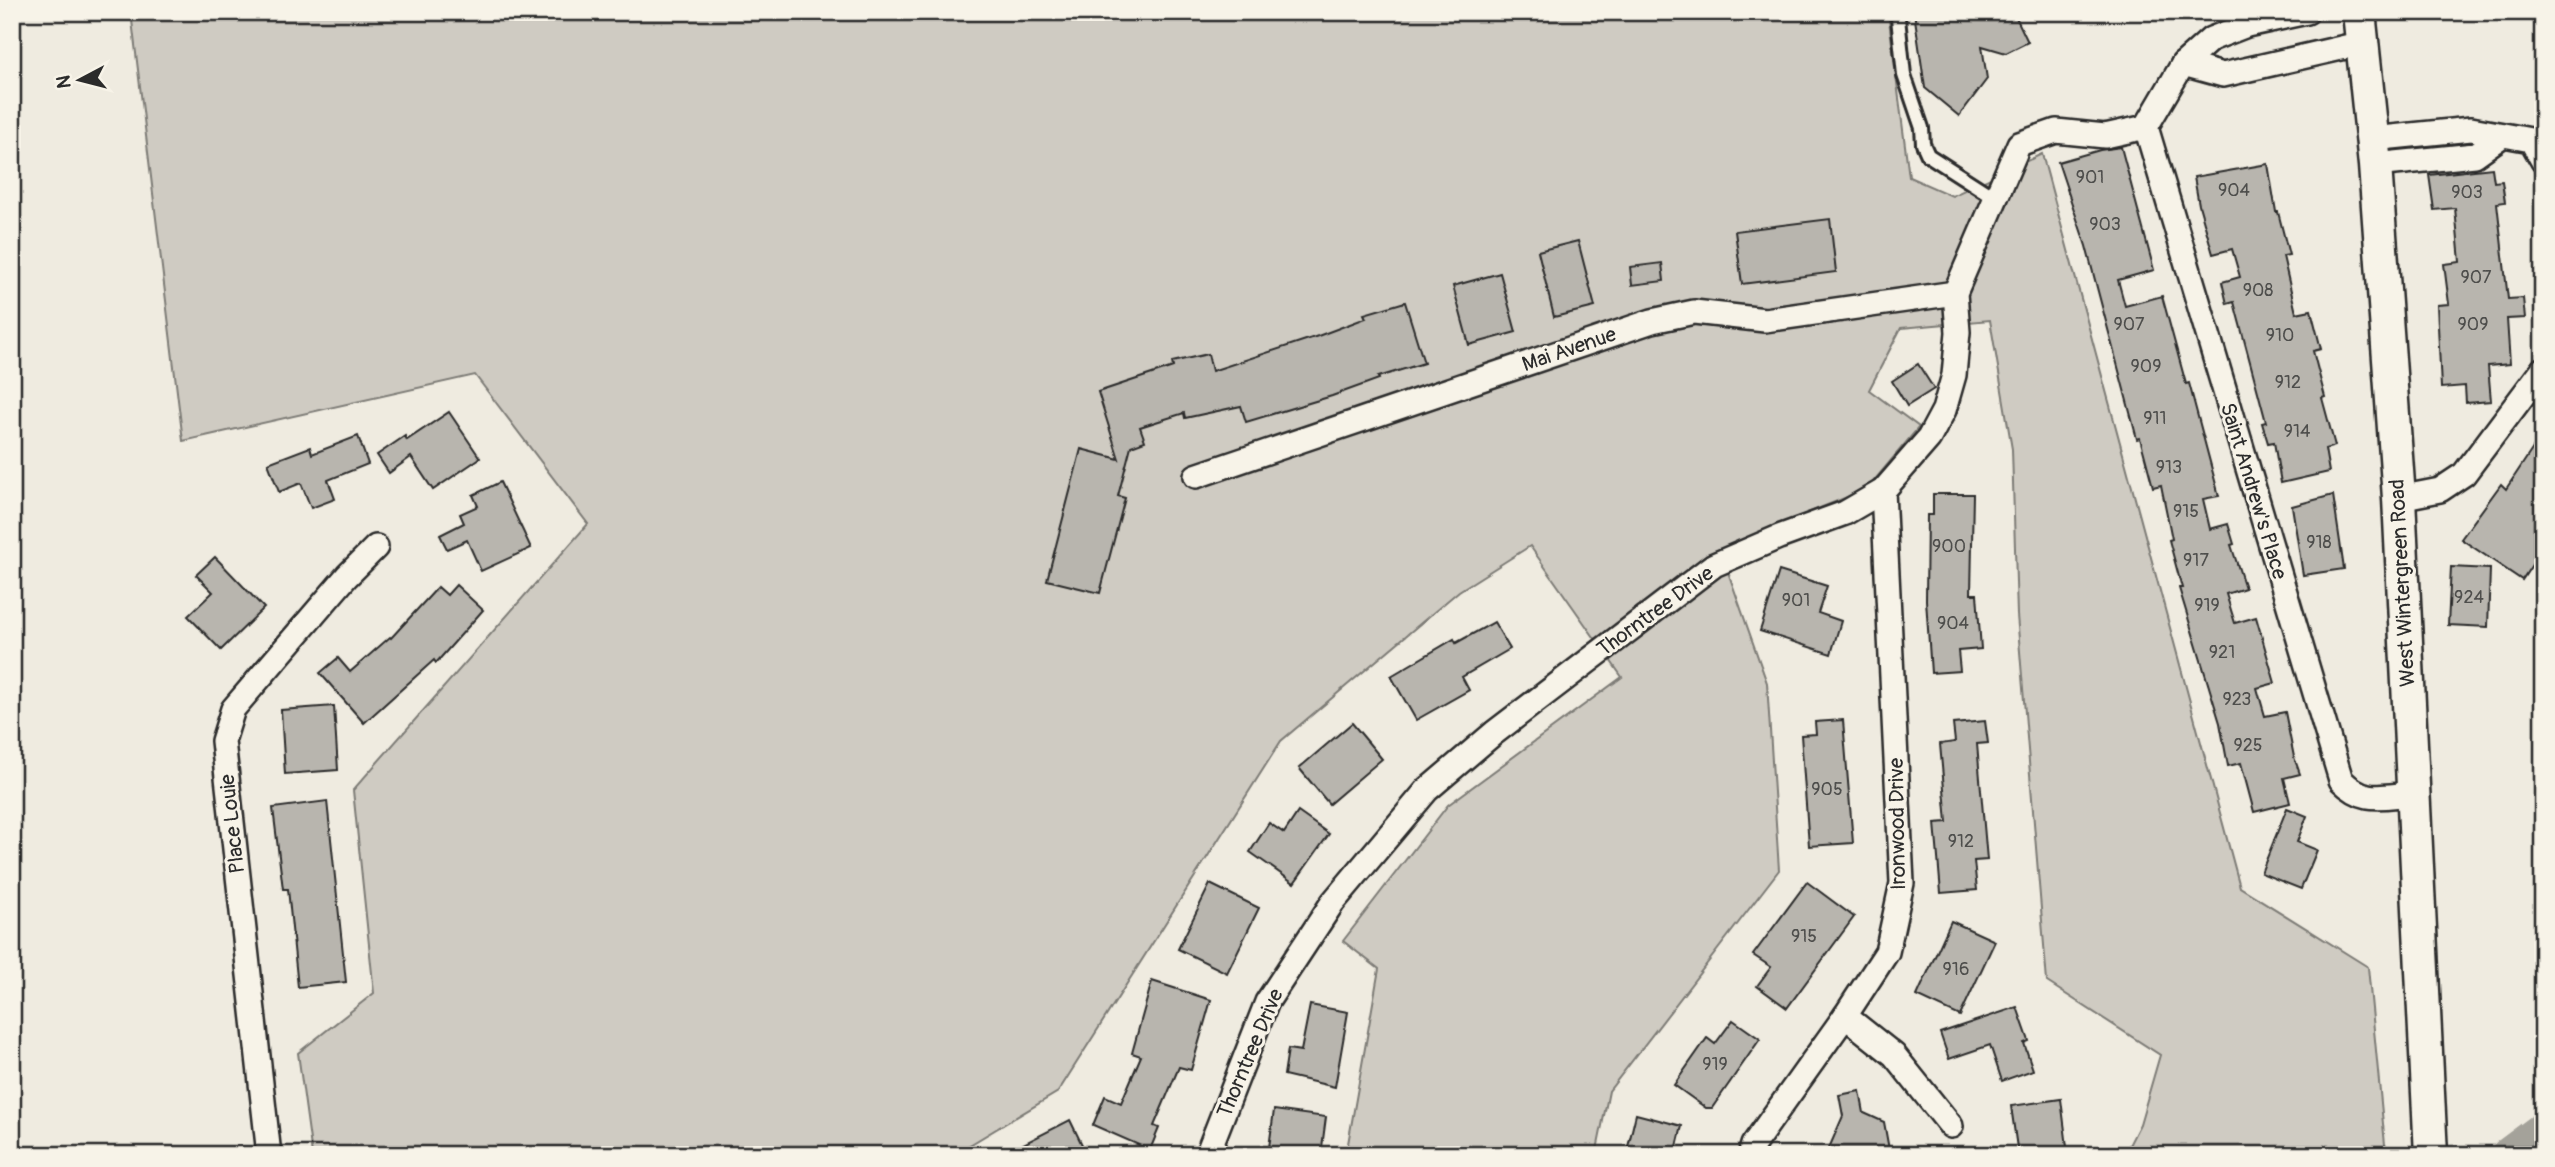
<svg xmlns="http://www.w3.org/2000/svg" width="2555" height="1167" font-family="Pangolin,sans-serif">
	<rect width="100%" height="100%" fill="#efebe0"/>
	<filter id="ink" filterUnits="userSpaceOnUse"><feTurbulence type="fractalNoise" baseFrequency=".0143" numOctaves="2"/><feDisplacementMap in="SourceGraphic" scale="14" xChannelSelector="R" yChannelSelector="G"/><feConvolveMatrix kernelMatrix="1 2 1 2 8 2 1 2 1" color-interpolation-filters="sRGB"/></filter>
	<g filter="url(#ink)">
		<polygon fill="#cfcbc2" stroke="#7d7b76" stroke-width="2" points="131,12 1079,12 1105,18 1121,12 1888,12 1909,177 1952,196 2042,154 2240,887 2368,967 2386,1155 2124,1155 2140,1124 2160,1055 2047,982 2017,615 2012,449 1990,320 1901,328 1869,390 1919,427 1867,489 1775,526 1721,552 1767,683 1779,870 1609,1091 1596,1155 1346,1155 1379,969 1343,941 1448,805 1622,677 1530,546 1459,591 1281,741 1058,1092 953,1155 312,1155 298,1053 374,993 353,790 588,524 475,375 183,441"/>
		<g fill="none" stroke-linecap="round" stroke-linejoin="round">
			<polyline stroke="#a4a29a" stroke-width="35" points="2508,1155 2543,1129"/>
		</g>
		<g fill="#b8b5ae" stroke="#2b2b2b" stroke-width="2">
			<polygon points="1914,12 1999,12 2016,17 2028,42 2006,53 1982,46 1987,79 1959,116 1925,88"/>
			<polygon points="2121,147 2154,270 2118,280 2125,306 2162,296 2186,384 2189,383 2219,496 2203,499 2210,529 2228,524 2234,544 2231,545 2245,588 2226,594 2235,623 2256,617 2275,683 2257,688 2265,716 2285,712 2294,757 2300,774 2284,778 2290,803 2254,812 2241,763 2228,766 2220,723 2179,588 2182,588 2169,540 2172,539 2161,485 2153,487 2140,438 2137,439 2086,246 2058,162 2100,150"/>
			<polygon points="2268,164 2276,212 2278,212 2289,255 2283,256 2296,313 2311,310 2321,349 2313,351 2325,397 2322,398 2335,446 2325,449 2329,472 2281,483 2274,442 2268,443 2262,423 2266,422 2234,302 2227,304 2222,282 2240,277 2232,249 2213,254 2199,205 2194,177"/>
			<polygon points="2492,168 2494,182 2502,181 2505,202 2497,203 2508,299 2523,298 2525,318 2507,319 2510,364 2488,366 2491,401 2466,403 2465,386 2441,388 2437,305 2449,304 2444,264 2460,262 2455,208 2434,210 2429,175"/>
			<polygon points="1830,219 1836,272 1742,284 1735,231"/>
			<polygon points="1578,241 1595,307 1554,317 1538,251"/>
			<polygon points="1662,263 1664,281 1632,285 1630,267"/>
			<polygon points="1500,273 1516,332 1469,345 1453,286"/>
			<polygon points="1405,302 1424,363 1378,377 1379,379 1332,396 1246,422 1241,406 1185,418 1184,413 1140,427 1145,441 1131,446 1118,496 1125,498 1100,593 1047,580 1081,449 1119,459 1098,392 1173,367 1172,362 1208,354 1212,371 1318,336 1366,318 1364,314"/>
			<polygon points="1918,364 1934,389 1907,406 1892,381"/>
			<polygon points="449,412 480,458 433,490 411,457 389,473 377,455 405,436 407,440"/>
			<polygon points="2543,433 2543,548 2522,580 2461,539 2501,484 2506,489"/>
			<polygon points="358,436 368,464 328,480 335,499 311,508 301,483 279,492 268,463 310,447 312,454"/>
			<polygon points="500,482 531,548 481,571 467,540 447,549 440,535 464,523 460,514 478,506 473,495"/>
			<polygon points="1933,494 1973,494 1971,594 1977,594 1981,649 1958,651 1960,671 1931,673 1926,600 1927,515 1933,515"/>
			<polygon points="2333,495 2344,569 2303,575 2292,506"/>
			<polygon points="215,557 264,608 221,650 188,616 213,592 196,575"/>
			<polygon points="2451,567 2490,569 2488,627 2448,625"/>
			<polygon points="1779,571 1827,586 1818,613 1841,621 1831,654 1760,631"/>
			<polygon points="456,585 483,610 436,663 434,660 364,723 320,673 338,658 350,672 390,637 391,638 438,587 447,595"/>
			<polygon points="1494,622 1510,649 1462,677 1469,690 1416,720 1391,676 1454,639 1456,643"/>
			<polygon points="334,706 338,770 285,774 281,710"/>
			<polygon points="1843,720 1853,843 1809,846 1801,735 1816,734 1815,722"/>
			<polygon points="1985,721 1988,743 1977,744 1987,860 1974,861 1977,890 1941,893 1935,823 1947,822 1940,744 1955,742 1953,724"/>
			<polygon points="1352,723 1382,759 1329,804 1299,768"/>
			<polygon points="327,801 346,982 298,987 288,889 283,889 273,808"/>
			<polygon points="2287,808 2307,816 2297,842 2317,850 2301,889 2261,873"/>
			<polygon points="1298,812 1329,834 1294,883 1250,852 1269,823 1284,833"/>
			<polygon points="1807,882 1854,917 1787,1008 1757,986 1771,967 1753,955"/>
			<polygon points="1210,884 1259,908 1227,973 1178,949"/>
			<polygon points="1951,921 1995,941 1960,1016 1917,996"/>
			<polygon points="1152,981 1211,1000 1191,1070 1179,1067 1154,1126 1159,1128 1150,1150 1093,1125 1105,1096 1121,1103 1141,1056 1132,1053"/>
			<polygon points="1310,1005 1348,1012 1335,1087 1284,1075 1288,1049 1301,1051"/>
			<polygon points="2017,1007 2029,1041 2024,1043 2033,1070 2002,1081 1990,1045 1949,1059 1940,1033"/>
			<polygon points="1733,1020 1760,1039 1712,1108 1706,1108 1674,1085 1707,1038 1715,1044"/>
			<polygon points="1860,1091 1864,1113 1884,1122 1890,1155 1826,1155 1843,1116 1839,1095"/>
			<polygon points="2061,1099 2068,1155 2018,1155 2011,1106"/>
			<polygon points="1274,1110 1326,1117 1321,1155 1268,1155"/>
			<polygon points="1636,1114 1682,1126 1675,1155 1626,1155"/>
			<polygon points="1070,1120 1087,1155 1002,1155"/>
		</g>
		<g fill="none" stroke-linecap="round" stroke-linejoin="round">
			<defs>
				<polyline id="lane" points="1900,12 1898,18 1904,75 1922,128 1923,144 1928,155 1995,198"/>
				<g id="street">
					<polyline points="2183,64 2223,75 2363,43"/>
					<path d="M2146 127 2341 780C2365 804 2381 796 2412 794"/>
					<polyline points="2372,139 2471,129 2531,140 2543,161"/>
					<polyline points="2375,165 2475,155 2503,135"/>
					<polyline points="1196,476 1652,321 1694,312 1765,320 1955,293"/>
					<polyline points="2399,498 2440,490 2464,474 2543,369"/>
					<polyline points="1845,1016 1894,1055 1951,1126"/>
					<polyline points="269,1155 223,741 233,709 347,576 376,547"/>
					<polyline points="1207,1155 1267,1002 1333,902 1427,790 1494,733 1714,565 1779,537 1845,513 1883,491 1929,438 1944,410 1954,375 1958,332 1955,293 2019,144 2056,131 2105,136 2146,127 2183,64 2211,39 2247,25 2307,12"/>
					<polyline points="1750,1155 1753,1145 1845,1016 1887,952 1902,883 1883,491"/>
				</g>
				<polyline id="secondary" points="2359,12 2375,165 2399,498 2431,1155"/>
			</defs>
			<use href="#lane" stroke="#2b2b2b" stroke-width="18"/>
			<use href="#street" stroke="#2b2b2b" stroke-width="28"/>
			<use href="#secondary" stroke="#2b2b2b" stroke-width="37"/>
			<use href="#lane" stroke="#f7f3e8" stroke-width="12"/>
			<use href="#street" stroke="#f7f3e8" stroke-width="23"/>
			<use href="#secondary" stroke="#f7f3e8" stroke-width="32"/>
		</g>
	</g>
	<g text-anchor="middle" stroke-width="6" stroke-linejoin="round" paint-order="stroke">
		<g font-size="18" fill="#4e4e4c">
			<text x="2090" y="183">901</text>
			<text x="2234" y="196">904</text>
			<text x="2467" y="198">903</text>
			<text x="2105" y="230">903</text>
			<text x="2476" y="283">907</text>
			<text x="2258" y="296">908</text>
			<text x="2129" y="330">907</text>
			<text x="2473" y="330">909</text>
			<text x="2280" y="341">910</text>
			<text x="2146" y="372">909</text>
			<text x="2288" y="388">912</text>
			<text x="2155" y="424">911</text>
			<text x="2297" y="437">914</text>
			<text x="2169" y="473">913</text>
			<text x="2186" y="517">915</text>
			<text x="2319" y="548">918</text>
			<text x="1949" y="552">900</text>
			<text x="2196" y="566">917</text>
			<text x="2469" y="603">924</text>
			<text x="1796" y="606">901</text>
			<text x="2207" y="611">919</text>
			<text x="1953" y="629">904</text>
			<text x="2222" y="658">921</text>
			<text x="2237" y="705">923</text>
			<text x="2248" y="751">925</text>
			<text x="1827" y="795">905</text>
			<text x="1961" y="847">912</text>
			<text x="1804" y="942">915</text>
			<text x="1956" y="975">916</text>
			<text x="1715" y="1070">919</text>
		</g>
		<g font-size="21" fill="#2b2b2b" stroke="#f7f3e8">
			<text transform="translate(1569 349) rotate(-19)" y="7">Mai Avenue</text>
			<text transform="translate(2254 491) rotate(73)" y="7">Saint Andrew's Place</text>
			<text transform="translate(2402 583) rotate(-93)" y="7">West Wintergreen Road</text>
			<text transform="translate(1655 611) rotate(-36)" y="7">Thorntree Drive</text>
			<text transform="translate(232 824) rotate(-96)" y="7">Place Louie</text>
			<text transform="translate(1897 824) rotate(-91)" y="7">Ironwood Drive</text>
			<text transform="translate(1250 1053) rotate(-67)" y="7">Thorntree Drive</text>
		</g>
	</g>
	<rect width="2555" height="1167" fill="none" stroke="#f7f3e8" stroke-width="42"/>
	<rect x="21" y="21" width="2513" height="1125" fill="none" stroke="#2b2b2b" stroke-width="2.5" filter="url(#ink)"/>
	<g transform="translate(80 80) rotate(263)" stroke="#f7f3e8" stroke-width="5" paint-order="stroke">
	<path d="M0-5L12 26L0 18L-12 26Z" fill="#2b2b2b"/>
	<text y="-10" font-size="19" font-weight="bold" text-anchor="middle" fill="#2b2b2b">N</text>
	</g>
</svg>
